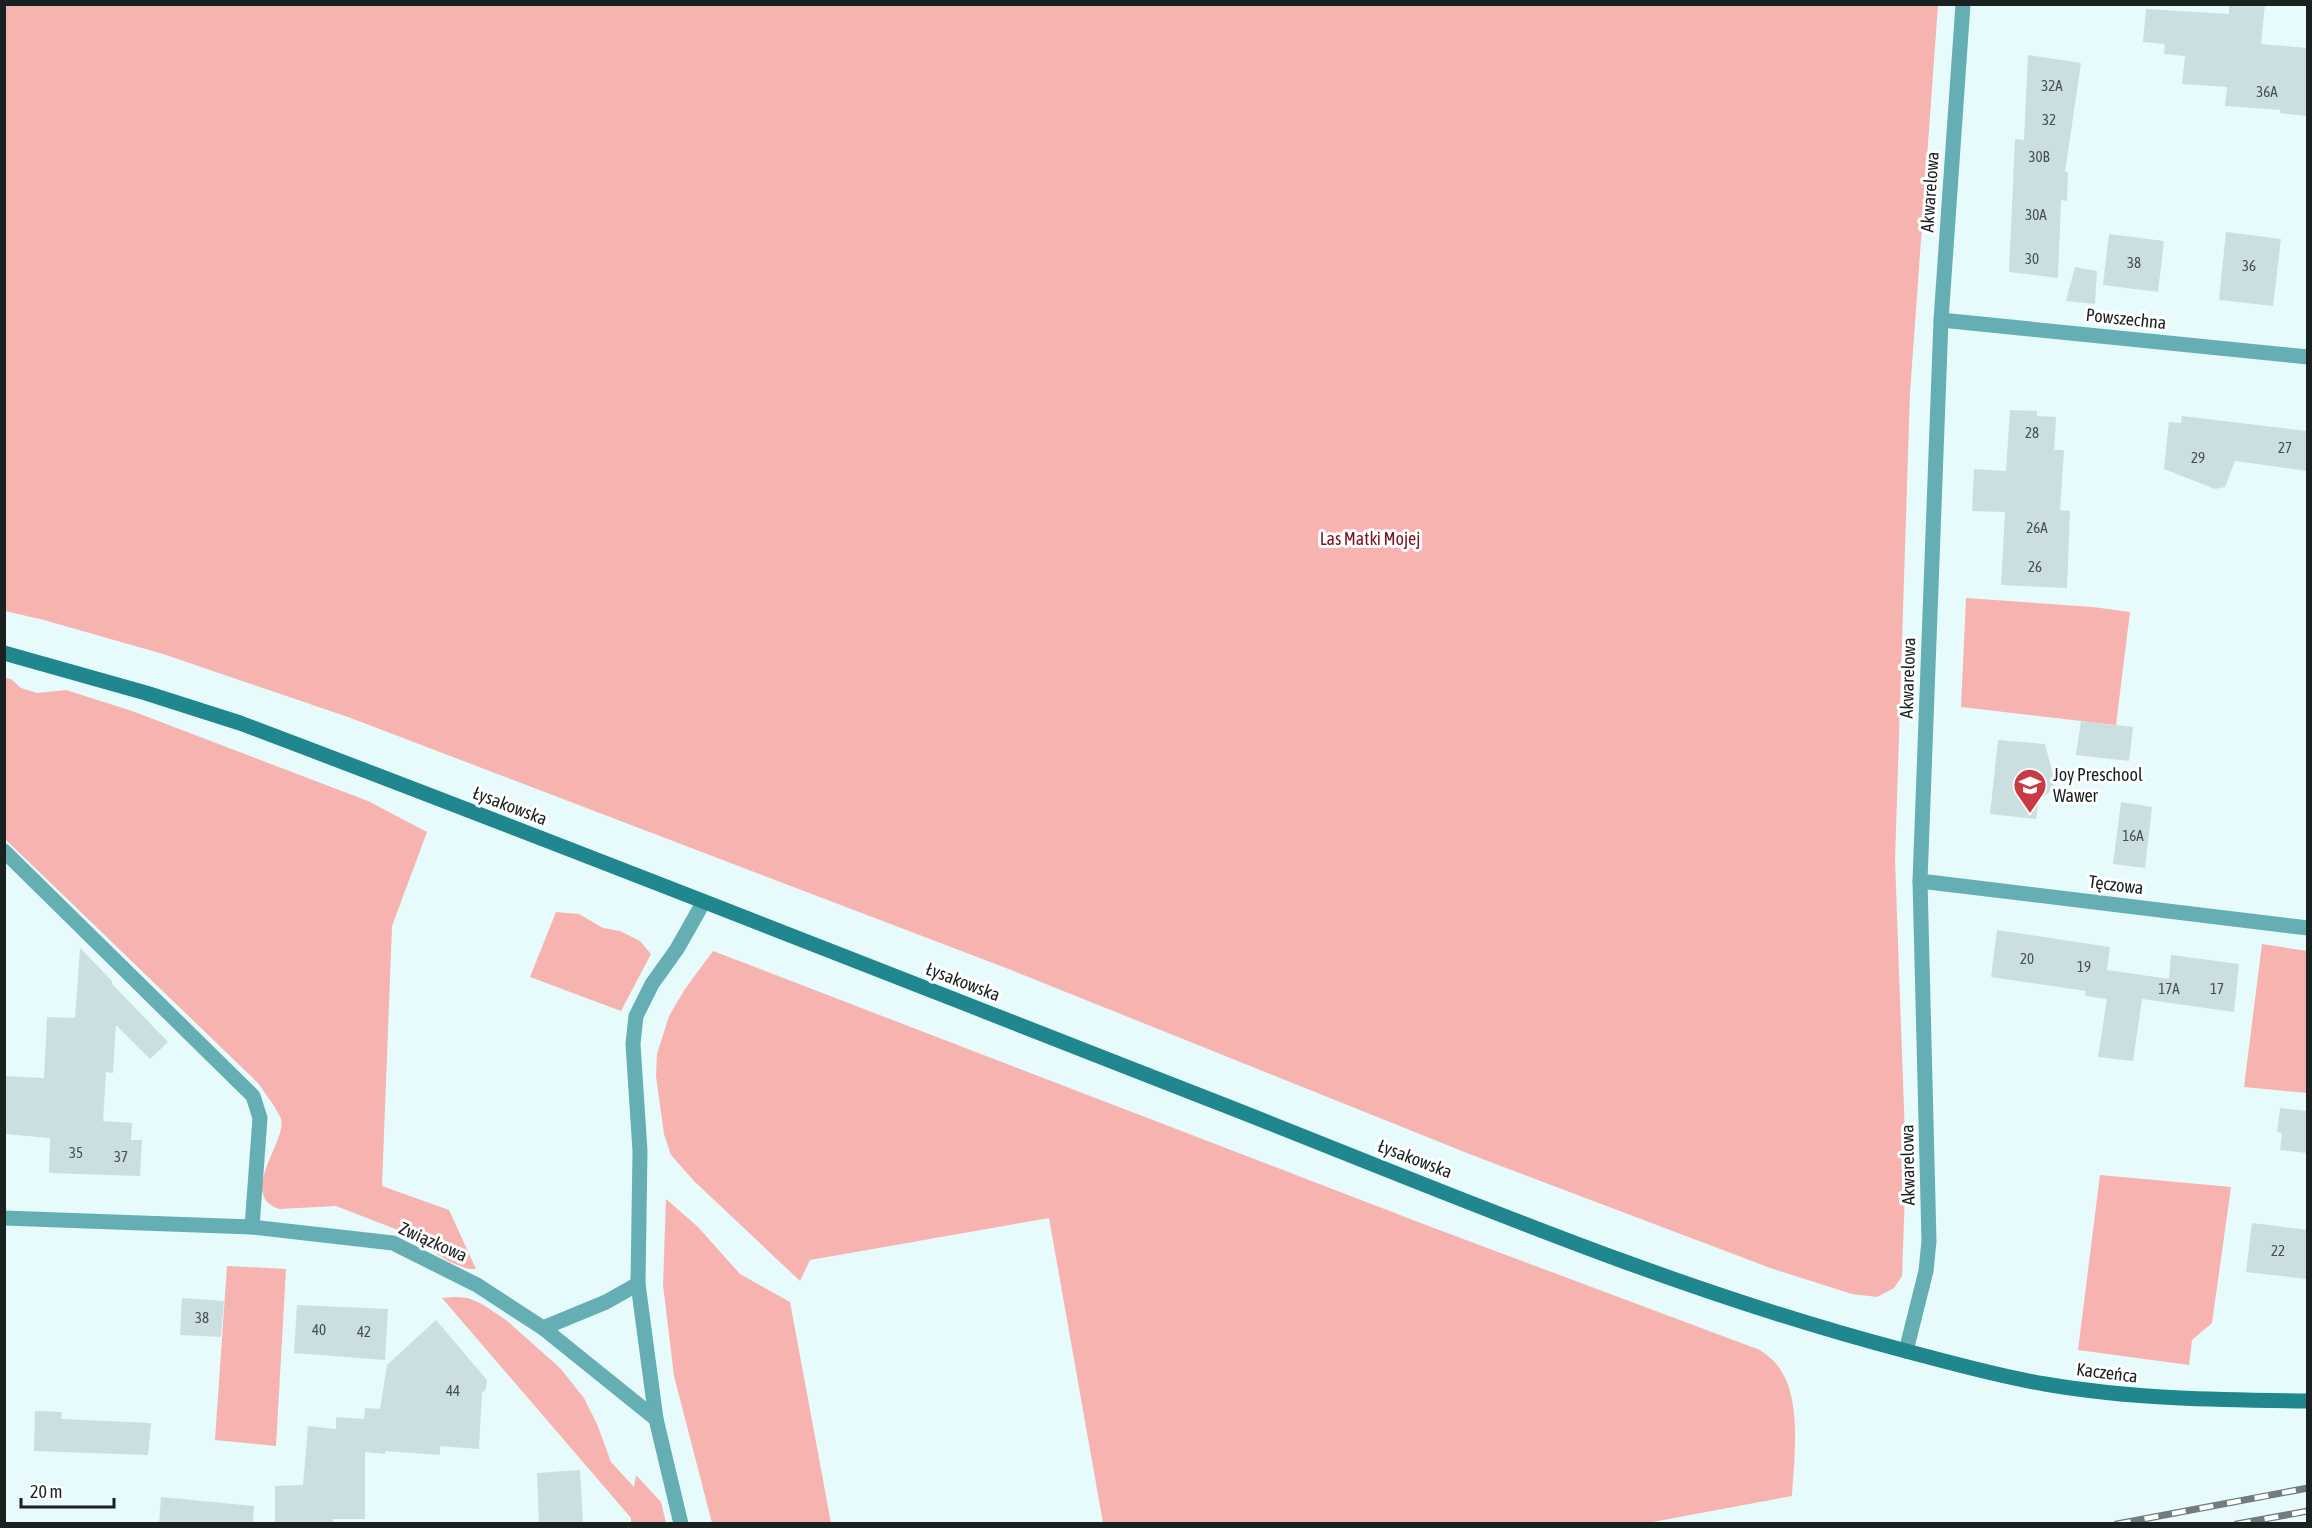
<svg xmlns="http://www.w3.org/2000/svg" width="2312" height="1528" font-family="'Asap Condensed',sans-serif">
	<rect width="100%" height="100%" fill="#e7fbfd"/>
	<g fill="#f7b3b0">
		<polygon points="5,4 1938,5 1910,392 1895,860 1906,1164 1902,1276 1894,1288 1877,1297 1852,1294 1773,1269 1472,1155 1006,968 348,717 163,654 44,620 5,611"/>
		<polygon points="1966,598 2093,607 2130,612 2116,725 1961,707"/>
		<path d="M4 678 11 679 21 688 37 693 66 690 132 711 368 801 427 832 392 926 382 1186 449 1210 476 1269H468L450 1262 398 1230 336 1206 279 1209C237 1195 287 1142 281 1119 278 1110 264 1092 258 1083L5 839Z"/>
		<polygon points="556,912 579,914 603,928 620,931 640,941 651,954 621,1011 530,977"/>
		<polygon points="2262,944 2307,951 2307,1093 2244,1087"/>
		<path d="M713 951 1426 1225 1760 1350C1766 1355 1773 1359 1777 1365 1803 1396 1794 1459 1792 1496L1642 1524 1103 1523 1049 1218 810 1260 800 1281 694 1181 671 1155 664 1134 656 1076 657 1054 669 1016 685 989Z"/>
		<polygon points="2100,1175 2231,1187 2212,1323 2192,1340 2189,1365 2078,1350"/>
		<polygon points="666,1199 698,1227 740,1274 790,1302 831,1523 712,1523 674,1376 663,1285"/>
		<polygon points="227,1266 286,1269 276,1446 215,1440"/>
		<polygon points="455,1297 468,1298 482,1304 506,1320 560,1368 584,1398 597,1424 611,1462 634,1487 636,1475 661,1502 666,1523 631,1523 631,1518 442,1298"/>
	</g>
	<g fill="#cbdfe0">
		<polygon points="2229,4 2265,4 2261,44 2307,48 2307,116 2280,113 2280,110 2225,106 2227,87 2182,84 2185,56 2164,54 2165,44 2143,42 2146,9 2229,14"/>
		<polygon points="2028,55 2081,63 2065,172 2068,172 2067,201 2061,200 2058,278 2009,272 2015,139 2024,140"/>
		<polygon points="2226,232 2281,239 2273,306 2219,300"/>
		<polygon points="2109,234 2164,241 2158,292 2103,285"/>
		<polygon points="2075,267 2097,271 2095,304 2066,301"/>
		<polygon points="2010,410 2037,411 2037,416 2056,417 2054,450 2064,450 2060,510 2070,511 2067,588 2001,585 2005,512 1972,511 1974,469 2006,471"/>
		<polygon points="2182,416 2307,431 2307,471 2235,461 2225,487 2215,489 2164,469 2169,422 2181,423"/>
		<polygon points="2081,721 2133,727 2129,761 2076,755"/>
		<polygon points="1998,740 2045,744 2055,782 2051,791 2039,800 2036,819 1990,814"/>
		<polygon points="2121,802 2152,807 2145,868 2113,864"/>
		<polygon points="1997,930 2110,947 2107,970 2169,979 2171,955 2239,964 2234,1012 2142,999 2133,1061 2098,1057 2107,999 2085,996 2086,991 1991,977"/>
		<polygon points="80,948 112,981 112,984 168,1042 150,1059 116,1025 113,1073 106,1072 103,1121 132,1123 131,1140 142,1140 140,1176 49,1173 50,1138 4,1134 4,1076 44,1078 47,1017 75,1018"/>
		<polygon points="2280,1108 2307,1111 2307,1153 2280,1150 2282,1133 2277,1132"/>
		<polygon points="2252,1223 2307,1230 2307,1279 2246,1272"/>
		<polygon points="182,1298 224,1301 221,1337 180,1335"/>
		<polygon points="297,1305 388,1309 385,1360 294,1353"/>
		<polygon points="436,1320 487,1380 486,1389 482,1393 479,1449 440,1446 440,1455 385,1451 385,1454 365,1452 365,1519 333,1519 333,1524 275,1524 275,1486 303,1485 308,1426 336,1429 336,1417 364,1419 365,1408 380,1409 387,1365"/>
		<polygon points="35,1411 62,1412 61,1419 151,1423 148,1455 34,1451"/>
		<polygon points="580,1470 583,1524 539,1524 537,1473"/>
		<polygon points="161,1497 254,1506 253,1524 159,1524"/>
	</g>
	<g fill="none" stroke-linecap="round" stroke-linejoin="round">
		<g stroke="#65afb4" stroke-width="15">
			<polyline points="4,851 253,1096 260,1118 252,1227"/>
			<polyline points="543,1328 606,1302 638,1284"/>
			<polyline points="656,1419 638,1284 640,1151 633,1044 636,1016 652,984 677,949 703,903"/>
		</g>
		<g stroke="#65afb4" stroke-width="15">
			<polyline points="1941,320 2308,357"/>
			<polyline points="1920,881 2308,928"/>
			<polyline points="4,1218 252,1227 393,1243 477,1285 543,1328 656,1419 681,1524"/>
			<polyline points="1906,1351 1926,1271 1929,1241 1920,881 1941,320 1963,4"/>
		</g>
		<path stroke="#1f878d" stroke-width="15" d="M4 653 146 693 240 723C569 847 896 977 1224 1105 1448 1193 1672 1290 1906 1351 1952 1363 1997 1376 2045 1384 2132 1399 2219 1400 2308 1401"/>
		<defs>
			<g id="rail">
				<polyline points="2117,1524 2308,1488"/>
				<polyline points="2237,1524 2308,1511"/>
			</g>
		</defs>
		<use href="#rail" stroke="#707c7d" stroke-width="7"/>
		<use href="#rail" stroke="#fff" stroke-width="4.5" stroke-dasharray="14" stroke-linecap="butt"/>
	</g>
	<defs>
		<symbol id="school-pin" viewBox="-11 -11 22 30"><path d="M0 17L-7.5 6A9.5 9.5 0 1 1 7.5 6Z" fill="#c93a42" stroke="#fff"/><path d="M0-5L7-2L0 1L-7-2ZM-4 1L0 2.5L4 1V4Q0 6-4 4Z" fill="#fff"/></symbol>
	</defs>
	<g fill-rule="evenodd">
		<use href="#school-pin" x="2011" y="766" width="38" height="52"/>
	</g>
	<g text-anchor="middle" stroke-width="6" stroke-linejoin="round" paint-order="stroke">
		<g font-size="15" fill="#465051">
			<text x="2052" y="91">32A</text>
			<text x="2267" y="97">36A</text>
			<text x="2049" y="125">32</text>
			<text x="2039" y="162">30B</text>
			<text x="2036" y="220">30A</text>
			<text x="2032" y="264">30</text>
			<text x="2134" y="268">38</text>
			<text x="2249" y="271">36</text>
			<text x="2032" y="438">28</text>
			<text x="2285" y="453">27</text>
			<text x="2198" y="463">29</text>
			<text x="2037" y="533">26A</text>
			<text x="2035" y="572">26</text>
			<text x="2133" y="841">16A</text>
			<text x="2027" y="964">20</text>
			<text x="2084" y="972">19</text>
			<text x="2169" y="994">17A</text>
			<text x="2217" y="994">17</text>
			<text x="76" y="1158">35</text>
			<text x="121" y="1162">37</text>
			<text x="2278" y="1256">22</text>
			<text x="202" y="1323">38</text>
			<text x="319" y="1335">40</text>
			<text x="364" y="1337">42</text>
			<text x="453" y="1396">44</text>
		</g>
		<g font-size="18" fill="#1a2121" stroke="#fff">
			<text transform="translate(1930 192) rotate(-86)" y="6">Akwarelowa</text>
			<text transform="translate(2126 319) rotate(6)" y="6">Powszechna</text>
			<text transform="translate(1908 678) rotate(-88)" y="6">Akwarelowa</text>
			<text transform="translate(510 806) rotate(21)" y="6">Łysakowska</text>
			<text transform="translate(2116 885) rotate(7)" y="6">Tęczowa</text>
			<text transform="translate(963 982) rotate(21)" y="6">Łysakowska</text>
			<text transform="translate(1415 1159) rotate(21)" y="6">Łysakowska</text>
			<text transform="translate(1908 1165) rotate(-91)" y="6">Akwarelowa</text>
			<text transform="translate(433 1242) rotate(24)" y="6">Związkowa</text>
			<text transform="translate(2107 1373) rotate(7)" y="6">Kaczeńca</text>
		</g>
		<g font-size="18" fill="#7a151f" stroke="#fff">
			<text x="1370" y="545">Las Matki Mojej</text>
		</g>
		<g font-size="18" fill="#1a2121" stroke="#fff" text-anchor="start">
			<text x="2053" y="781">Joy Preschool<tspan x="2053" dy="21">Wawer</tspan></text>
		</g>
	</g>
	<rect width="2312" height="1528" fill="none" stroke="#1a2121" stroke-width="12"/>
	<path d="M21 1498v9h93v-9" fill="none" stroke="#1a2121" stroke-width="3"/>
	<text x="30" y="1498" font-size="18" fill="#1a2121" stroke="#ffffff" stroke-width="4.5" paint-order="stroke">20 m</text>
</svg>
